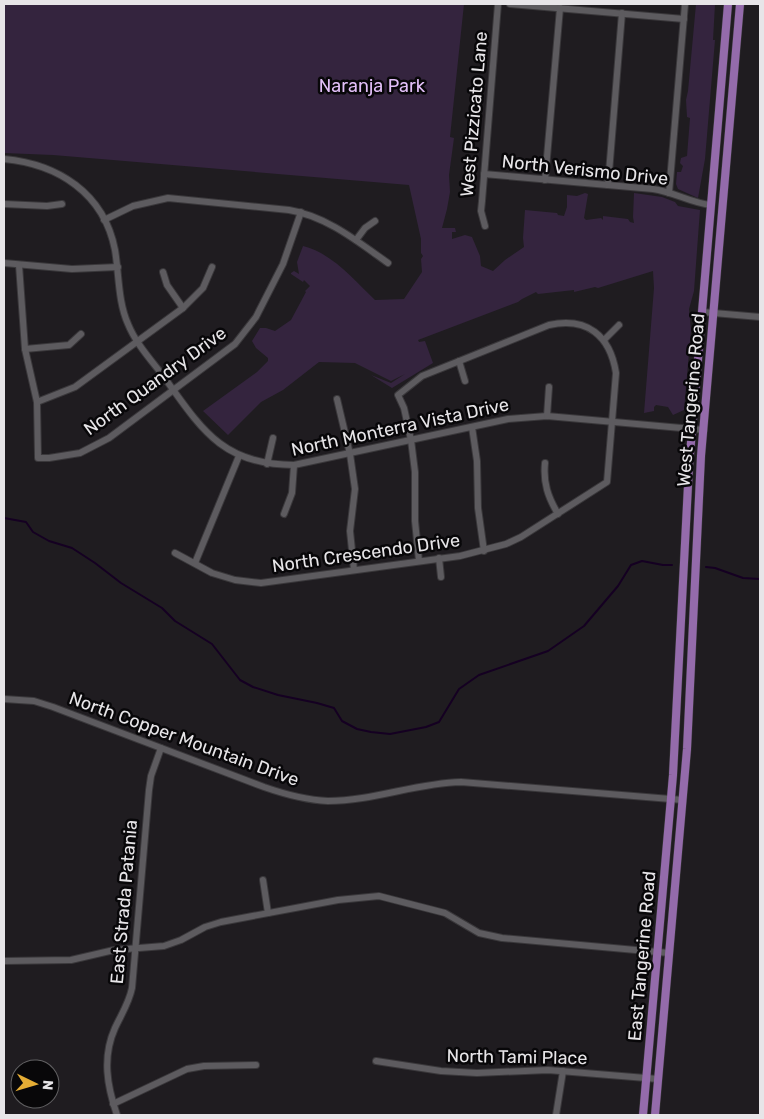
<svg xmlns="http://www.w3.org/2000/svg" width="764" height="1119" font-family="Rubik,sans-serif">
	<rect width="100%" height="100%" fill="#1f1c20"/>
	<g fill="#34243e">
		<path d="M4 4H464L450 137 454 138 449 175 450 192 447 209 442 228H455L456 232H452V239L465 235 472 237 480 256 481 266 493 271 505 260 524 247 523 238 525 210 557 213 558 215 564 216 567 207V195L577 196 585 193 588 194 584 218 586 220 601 218 603 220V216L628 219 630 222 634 223 633 217 634 193 662 197 675 202 678 206 700 210 694 291 689 309 691 330 684 410 673 415 668 407 656 405 654 407V411L644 413 654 288 653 271 598 288 595 287 574 292V290L538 294 536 292 522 299 518 302 418 340 419 342 425 341 433 363 392 388 371 375 391 383 405 374 391 381 355 363 319 362 283 390 261 402 228 435 203 411 257 372 268 361V358L256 348 252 341 260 328H266L275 331 291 320 306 292 305 291 310 286 304 280 303 282 291 274V273L294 271 299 274 297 262 303 246C332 253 354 280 375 300L404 299 422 272 421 259 423 256 421 253V239L409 185 53 155 4 153Z"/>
		<polygon points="696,4 715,4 713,40 715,40 705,159 698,198 678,189 676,184 677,172 681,172 683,166 680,163 681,158 687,156 690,118 687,117 686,100 688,91"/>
	</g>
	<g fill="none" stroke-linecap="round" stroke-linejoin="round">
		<g stroke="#150022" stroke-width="2">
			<polyline points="4,518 26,522 33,532 49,541 72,548 95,563 121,583 162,608 175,621 212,644 240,680 253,687 278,695 317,703 334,708 342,721 357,729 371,732 390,734 426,727 439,722 459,689 479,675 548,651 584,626 618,586 631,565 642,561 663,565 672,565"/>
			<polyline points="706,567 715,568 743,578 760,579"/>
		</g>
		<defs>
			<g id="minor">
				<polyline points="510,4 684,19"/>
				<path d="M4 159C58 164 104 193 115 250 119 274 118 302 128 324 136 344 152 361 164 377 202 430 223 465 294 465L508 419 547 416 704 430"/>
				<path d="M484 174 653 189C674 192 691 203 711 205"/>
				<polyline points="545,180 560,8"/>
				<polyline points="608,185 622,13"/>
				<polyline points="669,193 685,4"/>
				<polyline points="4,204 47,206 62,204"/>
				<path d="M104 220 133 206 168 198 289 210C326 216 357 241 388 263"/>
				<polyline points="485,226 481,211 482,201 498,4"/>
				<polyline points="356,240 365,228 375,221"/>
				<polyline points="4,263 72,269 118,267"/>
				<polyline points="19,265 25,349 37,402 38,458 49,458 80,453 109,438 235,344 256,317 283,264 301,212"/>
				<polyline points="163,272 167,285 183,308"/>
				<polyline points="702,312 760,317"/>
				<polyline points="604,340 619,325"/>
				<polyline points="25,349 69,345 81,334"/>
				<polyline points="459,361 465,381"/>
				<polyline points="337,399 350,454 355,489 350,531 354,570"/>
				<polyline points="37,402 75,387 183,308 203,288 212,267"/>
				<polyline points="547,416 549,387"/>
				<polyline points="472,427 477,461 478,508 484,551"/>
				<path d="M545 463C543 483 548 497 558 514"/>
				<polyline points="267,464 273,438"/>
				<polyline points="284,514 292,493 294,465"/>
				<path d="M175 553 212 573 235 580 261 583 460 556 506 544 521 537 607 482 616 373C610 335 587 317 549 325L422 376 398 395 404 408 411 440 415 472V521L419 561"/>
				<polyline points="439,558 441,577"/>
				<polyline points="195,563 239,456"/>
				<path d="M4 699 34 701 53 707 264 787C284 794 305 800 328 801 373 801 416 783 461 782L683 800"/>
				<polyline points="263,880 268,913"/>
				<polyline points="4,961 71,960 114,950 164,946 181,940 205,927 221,922 338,900 379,896 445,913 479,933 502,938 669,953"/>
				<polyline points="376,1061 441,1071 477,1073 548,1070 658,1079"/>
				<polyline points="113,1104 187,1069 204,1066 256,1065"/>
				<path d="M117 1115C107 1086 102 1057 115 1028 121 1015 129 1003 132 988L149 790 151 776 161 748"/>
				<polyline points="556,1115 563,1071"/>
			</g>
			<g id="major">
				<polyline points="643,1115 673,775 689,466 728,4"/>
				<polyline points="655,1115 687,749 701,456 740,4"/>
			</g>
		</defs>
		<use href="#minor" stroke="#3a383b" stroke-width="8"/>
		<use href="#major" stroke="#3a383b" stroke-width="9"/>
		<use href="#minor" stroke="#5d5b5f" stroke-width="6"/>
		<use href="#major" stroke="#946bab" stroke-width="8"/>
	</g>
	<g text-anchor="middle" stroke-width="5" stroke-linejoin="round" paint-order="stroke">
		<g font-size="18" fill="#e2bff8" stroke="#080709">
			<text x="372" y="92">Naranja Park</text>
		</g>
		<g font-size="18" fill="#e7e5e8" stroke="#080709">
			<text transform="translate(474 114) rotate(-85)" y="6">West Pizzicato Lane</text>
			<text transform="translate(585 170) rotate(6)" y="6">North Verismo Drive</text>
			<text transform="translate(155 381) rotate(-36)" y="6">North Quandry Drive</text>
			<text transform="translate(691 400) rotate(-85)" y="6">West Tangerine Road</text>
			<text transform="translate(400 427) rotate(-12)" y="6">North Monterra Vista Drive</text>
			<text transform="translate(366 553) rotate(-8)" y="6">North Crescendo Drive</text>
			<text transform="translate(184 739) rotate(20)" y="6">North Copper Mountain Drive</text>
			<text transform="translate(124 902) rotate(-85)" y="6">East Strada Patania</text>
			<text transform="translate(642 956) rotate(-85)" y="6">East Tangerine Road</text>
			<text transform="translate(517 1057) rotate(1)" y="6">North Tami Place</text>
		</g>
	</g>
	<rect width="764" height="1119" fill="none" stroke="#e7e5e8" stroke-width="10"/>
	<g transform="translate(35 1084) rotate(95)"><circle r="24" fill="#080709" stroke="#616062"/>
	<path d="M0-4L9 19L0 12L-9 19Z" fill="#e5ad35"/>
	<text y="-8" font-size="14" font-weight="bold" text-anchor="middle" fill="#e7e5e8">N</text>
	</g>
</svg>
